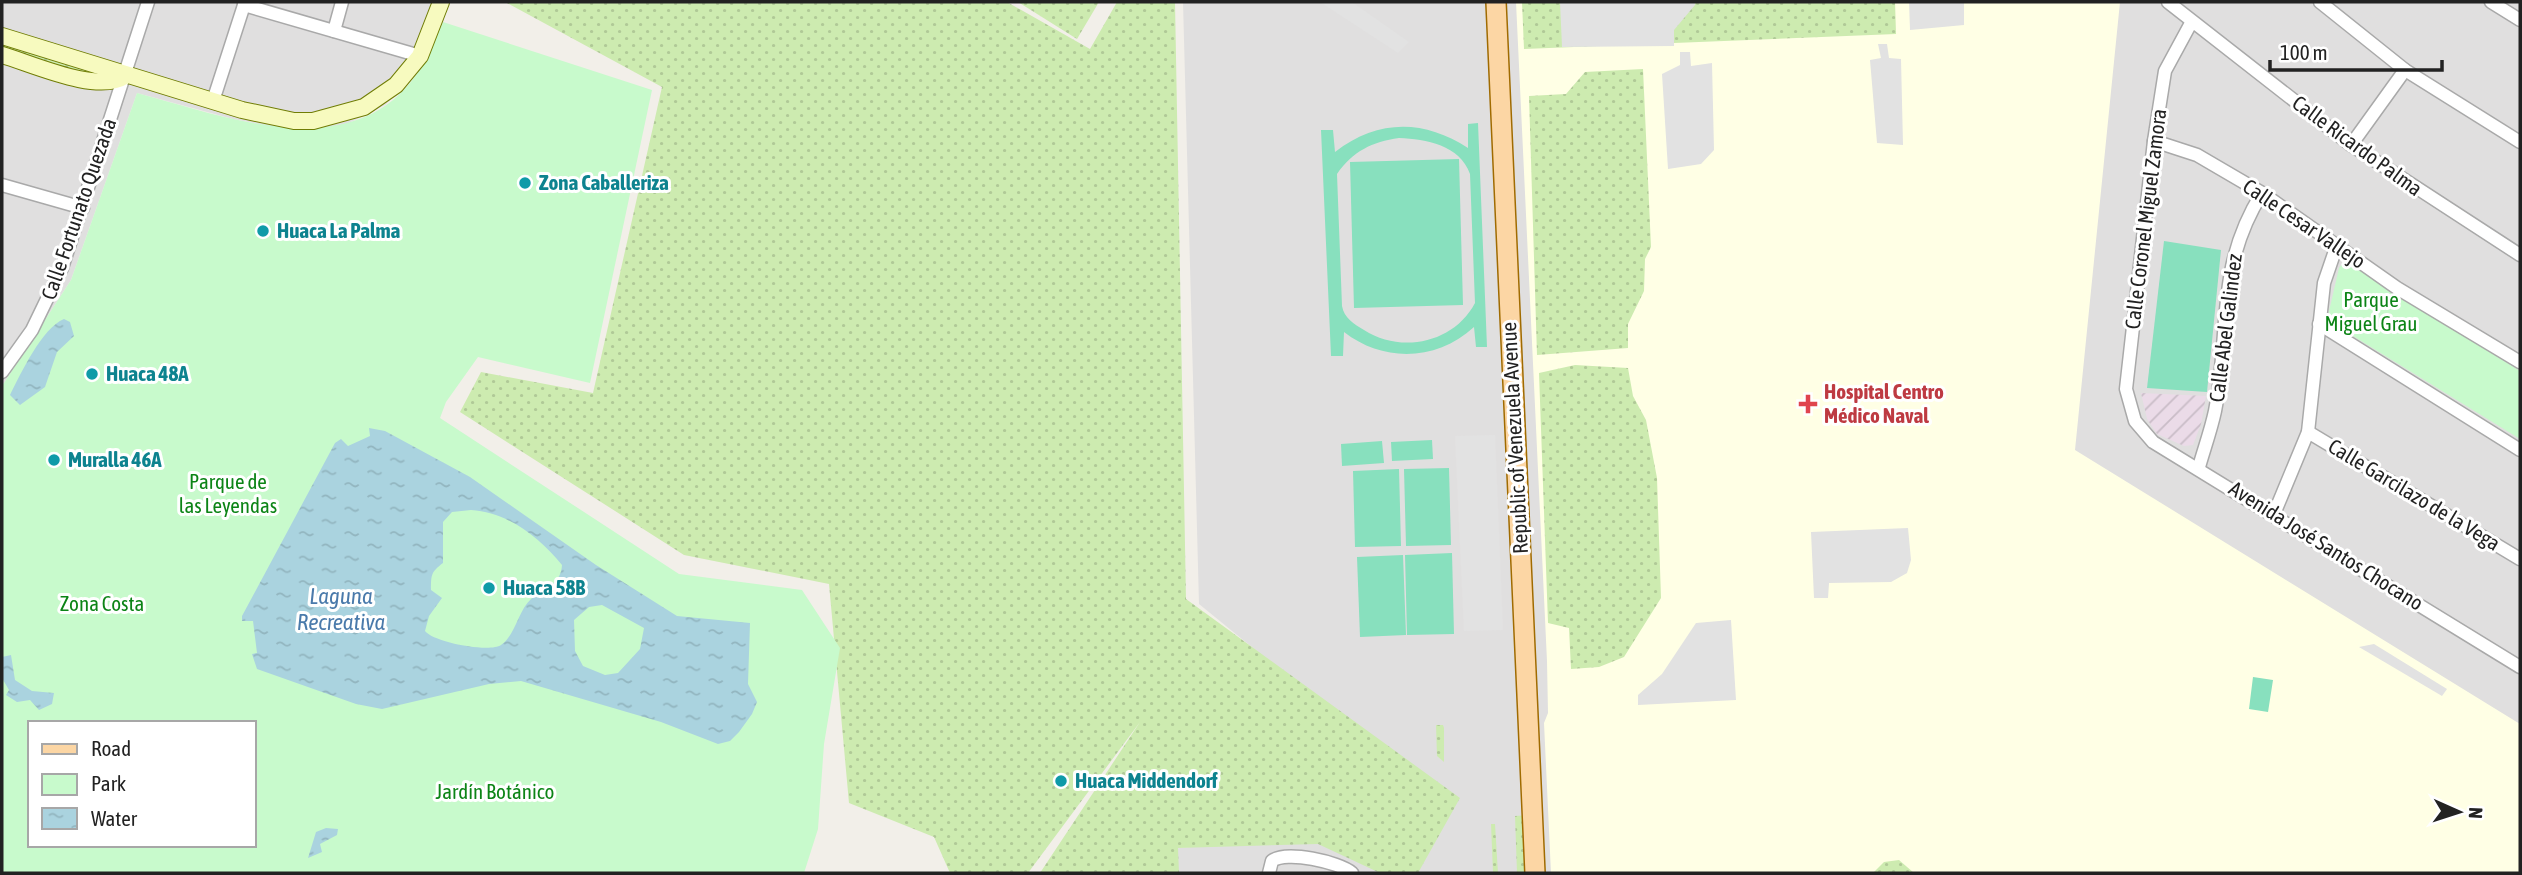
<svg xmlns="http://www.w3.org/2000/svg" width="2522" height="875" font-family="'Asap Condensed',sans-serif">
	<defs>
		<pattern id="industrial-furrows" width="10" height="10" patternUnits="userSpaceOnUse" patternTransform="scale(1.75)"><rect width="10" height="10" fill="#ebdbe8"/><path d="M-1 1l2-2M0 10L10 0M9 11l2-2" fill="none" stroke="#c9bcc7"/></pattern>
		<pattern id="grass-dots" width="8" height="8" patternUnits="userSpaceOnUse" patternTransform="scale(1.75)"><rect width="8" height="8" fill="#cdebb0"/><path d="M2 2h.1M6 6h.1" fill="none" stroke="#b0c997" stroke-width="1.8" stroke-linecap="round"/></pattern>
		<pattern id="water-ripples" width="26" height="14" patternUnits="userSpaceOnUse" patternTransform="scale(1.75)"><rect width="26" height="14" fill="#aad3df"/><path d="M2 4q2-2 4 0t4 0M15 11q2-2 4 0t4 0" fill="none" stroke="#92b5bf"/></pattern>
	</defs>
	<rect width="100%" height="100%" fill="#f2efe9"/>
	<g fill="#e0dfdf">
		<polygon points="2,2 448,2 443,22 416,75 385,105 341,127 286,129 233,119 137,93 71,280 2,386"/>
		<polygon points="1183,2 2520,2 2520,873 1170,873 1169,849 1311,836 1441,801 1199,604"/>
	</g>
	<polygon fill="url(#industrial-furrows)" points="2141,393 2206,396 2201,424 2193,445 2184,446 2157,434 2147,419"/>
	<polygon fill="#ffffe5" points="1516,2 2120,2 2075,450 2520,724 2520,873 1551,873 1544,723 1548,713 1547,661"/>
	<g fill="url(#grass-dots)">
		<polygon points="505,2 1007,2 1090,49 1117,2 1175,2 1186,599 1460,798 1418,873 1380,873 1318,844 1178,848 1179,873 1040,873 1140,722 1028,873 950,873 934,837 849,803 829,584 684,555 460,412 481,372 593,393 662,87"/>
		<polygon points="1018,2 1099,2 1077,39"/>
		<polygon points="1522,2 1895,2 1896,34 1524,49"/>
		<polygon points="2,43 102,71 103,80 2,50"/>
		<polygon points="1643,69 1651,247 1645,259 1644,291 1628,324 1628,348 1537,355 1529,96 1566,94 1585,72"/>
		<polygon points="1575,365 1628,368 1633,396 1646,420 1657,478 1661,598 1624,657 1599,667 1571,669 1569,628 1548,623 1539,373"/>
		<polygon points="1436,725 1443,725 1444,728 1444,762 1437,756"/>
		<polygon points="1528,815 1530,873 1517,873 1515,816"/>
		<polygon points="1491,824 1495,824 1498,873 1493,873"/>
		<polygon points="1899,860 1914,873 1873,873 1884,862"/>
	</g>
	<g fill="#c8facc" fill-rule="evenodd">
		<path d="M443 22 652 90 590 383 478 357 446 402 440 418 679 574 802 590 840 648 824 744 818 829 804 873H2V386L71 280 137 93C224 116 351 167 416 75 427 59 434 39 443 22ZM30 723H254V845H30Z"/>
		<polygon points="2345,261 2520,371 2520,439 2327,320 2339,268"/>
	</g>
	<g fill="#88e0be" fill-rule="evenodd">
		<path d="M1478 123 1487 347H1476L1474 327C1437 361 1384 363 1344 332L1343 356H1331L1321 130H1333L1335 152C1377 119 1424 119 1468 148V124ZM1399 138C1426 139 1460 145 1470 174L1475 303C1454 343 1401 354 1364 330 1354 324 1344 318 1342 306L1337 174C1353 151 1372 142 1399 138Z"/>
		<polygon points="1459,159 1463,305 1354,308 1350,162"/>
		<polygon points="2164,241 2221,250 2207,392 2147,388"/>
		<polygon points="1432,440 1433,459 1392,461 1391,442"/>
		<polygon points="1382,441 1384,463 1342,466 1341,444"/>
		<polygon points="1449,468 1451,545 1406,546 1404,469"/>
		<polygon points="1399,469 1401,546 1355,547 1353,471"/>
		<polygon points="1452,553 1454,634 1407,635 1405,555"/>
		<polygon points="1403,555 1406,635 1360,637 1357,557"/>
		<polygon points="2253,677 2273,680 2268,712 2249,709"/>
	</g>
	<g fill="#e2e2e2">
		<polygon points="1320,2 1352,2 1409,42 1398,53"/>
		<polygon points="1560,2 1695,2 1695,5 1674,30 1674,46 1562,47"/>
		<polygon points="1909,2 1964,2 1964,25 1910,30"/>
		<polygon points="1878,44 1887,44 1889,58 1901,59 1903,145 1877,143 1870,60 1881,58"/>
		<polygon points="1680,52 1690,52 1691,66 1712,63 1714,150 1701,164 1668,169 1662,74 1680,65"/>
		<polygon points="1495,435 1503,630 1464,631 1455,436"/>
		<polygon points="1908,528 1911,560 1907,573 1891,582 1829,583 1828,598 1814,598 1811,532"/>
		<polygon points="1731,620 1736,700 1638,705 1638,695 1662,674 1696,623"/>
		<polygon points="2374,644 2447,689 2442,696 2359,647"/>
	</g>
	<g fill="url(#water-ripples)" fill-rule="evenodd">
		<path d="M64 319 70 322 74 336 57 352 45 387 20 405 10 395C21 373 42 328 64 319Z"/>
		<path d="M369 428 385 431 470 477 596 565 677 616 750 623 748 684 757 702 752 714 739 732 730 741 718 744 661 722 521 681 489 684 382 709 356 704 257 669 252 654 257 653 253 621H242V616L335 443 341 439 348 446 370 436ZM471 510C507 512 539 537 562 565 561 585 544 588 531 599 518 611 515 636 501 645 489 653 433 642 425 631L429 616 442 598 431 590C431 575 431 572 443 563V522L452 512ZM602 605 644 628 640 649 618 673 605 675 583 666 575 651 574 620 589 607Z"/>
		<polygon points="11,655 15,680 32,691 54,693 52,704 39,710 30,700 17,702 6,695 9,690 2,678 2,657"/>
		<polygon points="326,828 338,829 337,835 320,844 322,852 308,858 316,832"/>
	</g>
	<g fill="none" stroke-linecap="round" stroke-linejoin="round">
		<defs>
			<g id="street">
				<polyline points="2168,2 2351,145 2520,255"/>
				<polyline points="2320,2 2405,70 2520,142"/>
				<polyline points="2491,2 2520,20"/>
				<polyline points="244,5 420,56"/>
				<polyline points="2191,23 2165,71 2154,141 2126,389 2135,421 2153,442 2520,667"/>
				<polyline points="334,31 342,2"/>
				<polyline points="213,101 245,2"/>
				<polyline points="2154,141 2197,155 2262,193 2397,288 2520,362"/>
				<polyline points="2351,145 2405,70"/>
				<polyline points="2,185 83,208"/>
				<polyline points="2319,324 2520,450"/>
				<polyline points="2,372 32,330 62,268 148,2"/>
				<polyline points="2308,432 2520,559"/>
				<path d="M2199 467C2204 449 2211 430 2215 411 2231 330 2215 268 2262 193"/>
				<polyline points="2274,514 2308,432 2324,283 2337,245"/>
				<path d="M1269 873 1272 861C1286 850 1339 862 1352 873"/>
			</g>
			<g id="secondary">
				<polyline points="2,36 242,110 294,121 313,121 364,107 396,85 420,56 441,2"/>
				<path d="M2 55C33 64 97 94 125 76"/>
			</g>
			<polyline id="primary" points="1496,2 1535,873"/>
		</defs>
		<use href="#street" stroke="#a9a9a9" stroke-width="15"/>
		<use href="#secondary" stroke="#707d05" stroke-width="18"/>
		<use href="#primary" stroke="#a06b00" stroke-width="22"/>
		<use href="#street" stroke="#fff" stroke-width="12"/>
		<use href="#secondary" stroke="#f7fabf" stroke-width="16"/>
		<use href="#primary" stroke="#fcd6a4" stroke-width="19"/>
	</g>
	<g fill="#0f9aa8" stroke="#fff" stroke-width="2.5">
		<circle cx="525" cy="183" r="7"/>
		<circle cx="263" cy="231" r="7"/>
		<circle cx="92" cy="374" r="7"/>
		<circle cx="54" cy="460" r="7"/>
		<circle cx="489" cy="588" r="7"/>
		<circle cx="1061" cy="781" r="7"/>
	</g>
	<path fill="#e0444e" stroke="#fff" stroke-width="2.5" d="M1804.5 393.5h7v7h7v7h-7v7h-7v-7h-7v-7h7z"/>
	<g text-anchor="middle" stroke-width="6" stroke-linejoin="round" paint-order="stroke">
		<g font-size="21" fill="#222" stroke="#fff">
			<text transform="translate(2357 146) rotate(36)" y="7">Calle Ricardo Palma</text>
			<text transform="translate(79 209) rotate(-71)" y="7">Calle Fortunato Quezada</text>
			<text transform="translate(2146 219) rotate(-83)" y="7">Calle Coronel Miguel Zamora</text>
			<text transform="translate(2304 224) rotate(34)" y="7">Calle Cesar Vallejo</text>
			<text transform="translate(2226 328) rotate(-83)" y="7">Calle Abel Galindez</text>
			<text transform="translate(1515 438) rotate(-93)" y="7">Republic of Venezuela Avenue</text>
			<text transform="translate(2414 495) rotate(31)" y="7">Calle Garcilazo de la Vega</text>
			<text transform="translate(2326 546) rotate(32)" y="7">Avenida José Santos Chocano</text>
		</g>
		<g font-size="21" font-weight="bold" fill="#0d838f" stroke="#fff" text-anchor="start">
			<text x="539" y="190">Zona Caballeriza</text>
			<text x="277" y="238">Huaca La Palma</text>
			<text x="106" y="381">Huaca 48A</text>
			<text x="68" y="467">Muralla 46A</text>
			<text x="503" y="595">Huaca 58B</text>
			<text x="1075" y="788">Huaca Middendorf</text>
		</g>
		<g font-size="21" fill="#0c8416" stroke="#fff">
			<text x="2371" y="307">Parque<tspan x="2371" dy="24">Miguel Grau</tspan></text>
			<text x="228" y="489">Parque de<tspan x="228" dy="24">las Leyendas</tspan></text>
			<text x="102" y="611">Zona Costa</text>
			<text x="495" y="799">Jardín Botánico</text>
		</g>
		<g font-size="21" font-weight="bold" fill="#be3a42" stroke="#fff" text-anchor="start">
			<text x="1824" y="399">Hospital Centro<tspan x="1824" dy="24">Médico Naval</tspan></text>
		</g>
		<g font-size="23" font-style="italic" fill="#4a7aab" stroke="#fff">
			<text x="341" y="604">Laguna<tspan x="341" dy="26">Recreativa</tspan></text>
		</g>
	</g>
	<rect width="2522" height="875" fill="none" stroke="#222222" stroke-width="7"/>
	<rect x="28" y="721" width="228" height="126" fill="#ffffff" stroke="#a7a7a7" stroke-width="2"/>
	<rect x="42" y="744" width="35" height="10" fill="#fcd6a4" stroke="#a7a7a7" stroke-width="2"/>
	<text x="91" y="756" font-size="21" fill="#222222">Road</text>
	<rect x="42" y="774" width="35" height="21" fill="#c8facc" stroke="#a7a7a7" stroke-width="2"/>
	<text x="91" y="791" font-size="21" fill="#222222">Park</text>
	<rect x="42" y="808" width="35" height="21" fill="url(#water-ripples)" stroke="#a7a7a7" stroke-width="2"/>
	<text x="91" y="826" font-size="21" fill="#222222">Water</text>
	<g transform="translate(2459 812) rotate(93)" stroke="#ffffff" stroke-width="5" paint-order="stroke">
	<path d="M0-5L12 26L0 18L-12 26Z" fill="#222222"/>
	<text y="-10" font-size="19" font-weight="bold" text-anchor="middle" fill="#222222">N</text>
	</g>
	<path d="M2270 60v10h172v-10" fill="none" stroke="#222222" stroke-width="3.5"/>
	<text x="2280" y="60" font-size="21" fill="#222222" stroke="#ffffff" stroke-width="5" paint-order="stroke">100 m</text>
</svg>
